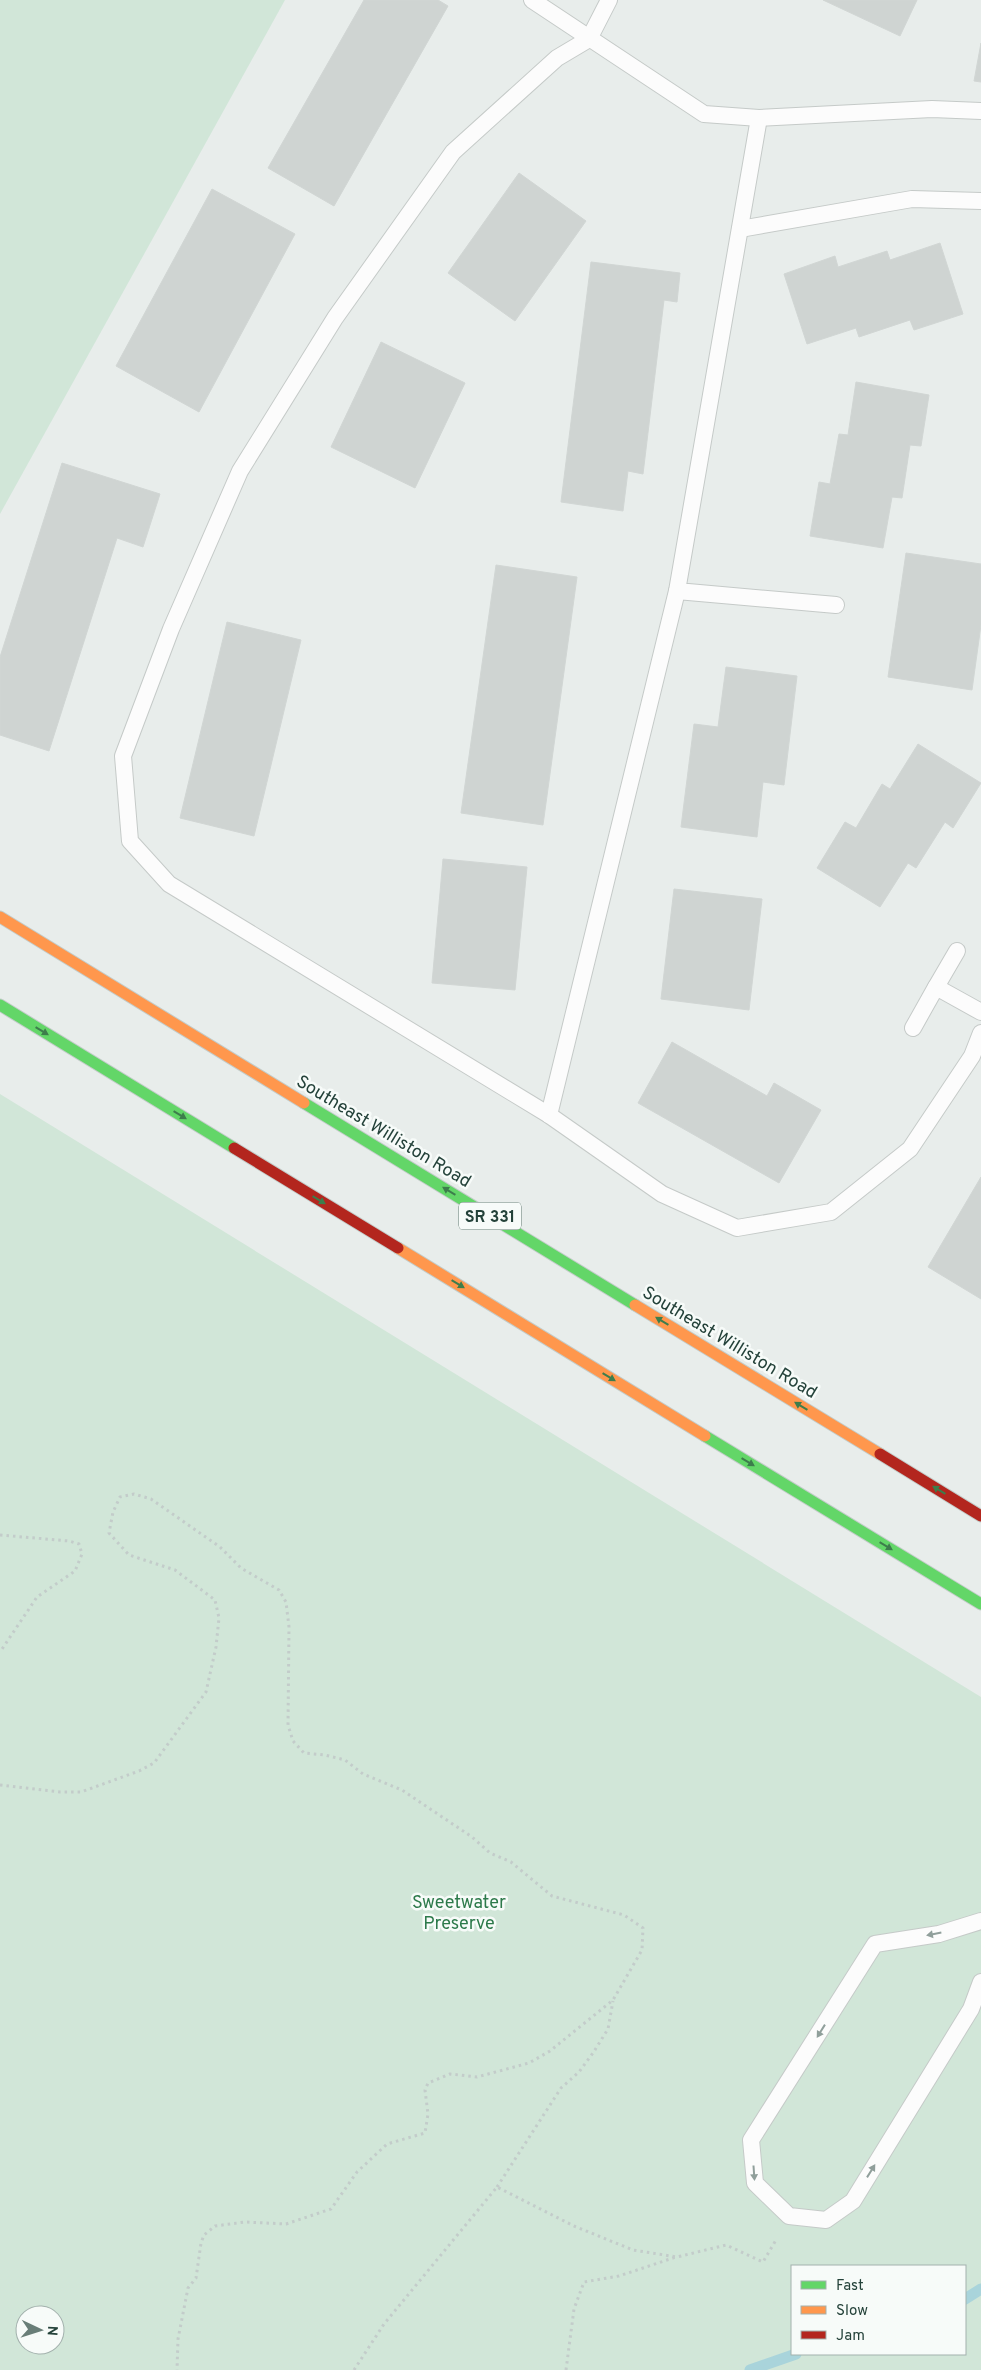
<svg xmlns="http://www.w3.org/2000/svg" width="981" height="2370" font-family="Overpass,sans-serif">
	<rect width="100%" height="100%" fill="#e8edeb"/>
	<g fill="#d1e6d8" fill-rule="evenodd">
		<polygon points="0,0 285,0 0,514"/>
		<path d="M0 1094 981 1697V2370H0ZM792 2266H965V2354H792ZM25 2315H55V2345H25Z"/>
	</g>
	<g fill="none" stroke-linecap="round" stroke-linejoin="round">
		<g stroke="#a9d4db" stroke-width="11">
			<polyline points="965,2299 981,2289"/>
			<polyline points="750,2370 796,2354"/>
		</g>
	</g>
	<g fill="#cfd4d2" stroke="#d1d6d4">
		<polygon points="364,0 438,0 448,6 334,206 268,168"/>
		<polygon points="823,0 917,0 900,36"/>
		<polygon points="981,43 981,82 974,81"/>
		<polygon points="519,173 586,221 515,321 448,273"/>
		<polygon points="212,189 295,234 199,412 116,366"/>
		<polygon points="940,243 963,314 914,330 910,320 859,337 856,328 807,344 784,274 835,256 838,267 887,251 890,260"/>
		<polygon points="591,262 680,273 677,302 664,300 643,474 628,471 623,511 561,502"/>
		<polygon points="381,342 465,383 415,488 331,447"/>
		<polygon points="856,382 929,395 921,446 910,445 902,498 892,497 883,548 810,536 819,482 830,484 839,434 848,435"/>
		<polygon points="62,463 160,494 143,547 117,538 49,751 0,735 0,657"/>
		<polygon points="906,553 981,564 981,625 972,690 888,677"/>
		<polygon points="496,565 577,577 543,825 461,813"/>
		<polygon points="227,622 301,640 254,836 180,818"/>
		<polygon points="726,667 797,676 784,785 763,782 757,837 681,827 694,724 718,727"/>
		<polygon points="918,744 981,783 953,828 945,822 916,868 908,863 880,907 817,868 845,822 856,828 882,784 890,789"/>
		<polygon points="443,859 527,867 515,990 432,983"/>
		<polygon points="674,889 762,899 749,1010 661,999"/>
		<polygon points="672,1042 767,1096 774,1083 821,1110 779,1183 638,1103"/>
		<polygon points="981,1177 981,1299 928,1267"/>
	</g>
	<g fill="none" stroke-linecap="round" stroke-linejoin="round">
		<defs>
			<g id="lane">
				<polyline points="532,0 704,114 759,118 932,109 981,111"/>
				<polyline points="609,0 589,39 557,58 453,152 335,318 240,471 171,629 123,756 130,841 169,884 549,1115 662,1194 737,1228 831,1212 910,1149 972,1056 981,1033"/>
				<polyline points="759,118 677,591 836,605"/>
				<polyline points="740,229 912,199 981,201"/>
				<polyline points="936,987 957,951"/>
				<polyline points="913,1028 936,987 981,1012"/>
				<polyline points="549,1115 677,591"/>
				<polyline points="981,1921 939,1934 875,1944 751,2140 755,2183 789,2216 826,2220 853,2201 971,2009 981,1982"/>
			</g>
			<g id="fast">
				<polyline points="0,1005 234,1148"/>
				<polyline points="304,1103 635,1305"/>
				<polyline points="705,1436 981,1604"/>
			</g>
			<g id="slow">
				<polyline points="0,917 304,1103"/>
				<polyline points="398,1248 705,1436"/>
				<polyline points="635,1305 880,1454"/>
			</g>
			<g id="jam">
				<polyline points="234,1148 398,1248"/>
				<polyline points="880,1454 981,1516"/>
			</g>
		</defs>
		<use href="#lane" stroke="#c5cac8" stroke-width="18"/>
		<use href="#fast" stroke="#c3ccc9" stroke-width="13"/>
		<use href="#slow" stroke="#c3ccc9" stroke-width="13"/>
		<use href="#jam" stroke="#c3ccc9" stroke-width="13"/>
		<g stroke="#c3ccca" stroke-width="3" stroke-dasharray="2.5 4" stroke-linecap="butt">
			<polyline points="0,1535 69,1541 79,1544 82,1554 75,1571 37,1597 0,1652"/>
			<polyline points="0,1785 60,1792 81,1792 139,1771 154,1763 206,1692 216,1647 219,1618 215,1600 175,1570 129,1555 109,1533 113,1512 120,1497 134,1494 151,1499 220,1547 241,1568 279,1590 286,1602 289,1627 288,1725 293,1741 304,1753 325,1755 345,1760 363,1774 402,1790 472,1837 490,1853 511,1862 552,1896 624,1915 643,1928 642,1950 613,2000 550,2051 529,2063 477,2077 450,2074 428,2083 425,2090 428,2114 425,2133 387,2144 357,2172 331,2209 286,2224 245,2222 215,2226 204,2235 201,2243 196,2278 188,2288 178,2339 177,2370"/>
			<polyline points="497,2187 561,2088 579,2072 593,2053 608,2029 613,2001"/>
			<polyline points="354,2370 384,2324 497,2187 574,2226 633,2250 677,2257 726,2245 763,2262 776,2240"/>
			<polyline points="566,2370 574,2309 584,2282 619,2276 676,2257"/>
		</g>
		<use href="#lane" stroke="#fcfcfc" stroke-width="16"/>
		<use href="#fast" stroke="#63d668" stroke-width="11"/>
		<use href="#slow" stroke="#ff974d" stroke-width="11"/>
		<use href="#jam" stroke="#b3261e" stroke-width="11"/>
	</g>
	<defs><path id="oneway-solid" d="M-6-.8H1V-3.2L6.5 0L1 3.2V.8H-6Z" transform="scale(1.25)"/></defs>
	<g fill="#3d7d4c">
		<use href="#oneway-solid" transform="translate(42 1031) rotate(31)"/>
		<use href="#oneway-solid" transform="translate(180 1115) rotate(31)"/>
		<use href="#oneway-solid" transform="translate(449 1191) rotate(-149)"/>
		<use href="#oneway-solid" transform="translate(319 1200) rotate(31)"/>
		<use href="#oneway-solid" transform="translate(458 1284) rotate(31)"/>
		<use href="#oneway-solid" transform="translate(662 1321) rotate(-149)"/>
		<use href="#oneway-solid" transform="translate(609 1377) rotate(31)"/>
		<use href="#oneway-solid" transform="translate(801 1406) rotate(-149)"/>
		<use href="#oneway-solid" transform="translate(748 1462) rotate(31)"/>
		<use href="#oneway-solid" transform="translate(939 1490) rotate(-149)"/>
		<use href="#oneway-solid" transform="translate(886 1546) rotate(31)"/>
	</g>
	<g fill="#909f9b">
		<use href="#oneway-solid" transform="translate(934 1934) rotate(169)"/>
		<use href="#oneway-solid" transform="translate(821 2031) rotate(122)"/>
		<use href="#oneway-solid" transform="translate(871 2171) rotate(-58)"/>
		<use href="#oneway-solid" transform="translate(754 2173) rotate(86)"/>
	</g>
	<g text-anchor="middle" stroke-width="5" stroke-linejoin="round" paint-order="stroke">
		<rect fill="#f7fbf9" stroke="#637a73" stroke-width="1" x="459" y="1202.5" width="62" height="27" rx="4"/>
		<g font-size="16" font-weight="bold" fill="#24423a">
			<text x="490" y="1222">SR 331</text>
		</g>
		<g font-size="18" fill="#24423a" stroke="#f7fbf9">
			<text transform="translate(384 1131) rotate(31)" y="6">Southeast Williston Road</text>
			<text transform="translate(730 1342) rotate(31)" y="6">Southeast Williston Road</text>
		</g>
		<g font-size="18" fill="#2d7a4b" stroke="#f7fbf9">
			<text x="459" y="1908">Sweetwater<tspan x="459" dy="21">Preserve</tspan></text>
		</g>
	</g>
	<rect x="791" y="2265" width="175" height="90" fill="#f7fbf9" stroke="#a3b1ad"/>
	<rect x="801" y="2281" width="25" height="8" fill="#63d668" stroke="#a3b1ad"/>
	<text x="836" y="2290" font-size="15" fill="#24423a">Fast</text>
	<rect x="801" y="2306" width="25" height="8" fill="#ff974d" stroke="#a3b1ad"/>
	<text x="836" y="2315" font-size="15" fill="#24423a">Slow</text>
	<rect x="801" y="2331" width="25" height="8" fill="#b3261e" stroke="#a3b1ad"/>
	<text x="836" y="2340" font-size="15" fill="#24423a">Jam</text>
	<g transform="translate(40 2330) rotate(94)"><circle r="24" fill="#f7fbf9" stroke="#a3b1ad"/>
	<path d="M0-4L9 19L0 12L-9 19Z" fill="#697e78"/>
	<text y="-8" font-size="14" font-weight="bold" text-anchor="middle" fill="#24423a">N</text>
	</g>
</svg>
